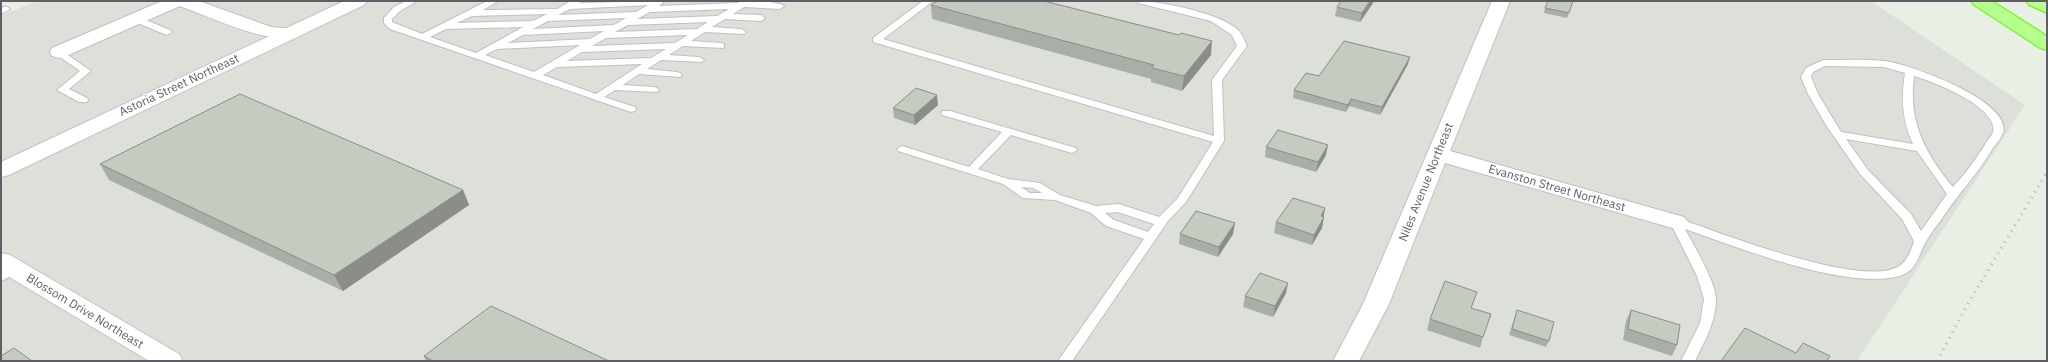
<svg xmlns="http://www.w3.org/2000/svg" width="2048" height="362" font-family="'IBM Plex Sans',sans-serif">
	<rect width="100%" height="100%" fill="#e8f0e5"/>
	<polygon fill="#dce0d9" points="39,1 1871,1 2025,105 1857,361 1,361 1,15"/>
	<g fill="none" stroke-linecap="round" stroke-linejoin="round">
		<defs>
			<g id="lane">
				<path d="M406 1H417L400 11 392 19V22L422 34 487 1H498L483 10 557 9 571 1H581L580 3 665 1 659 6 737 3C743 0 779 1 784 6L780 9 744 7 733 14 761 15 765 18 761 21 725 19 712 27 741 29 746 32 744 34 705 32 691 41 721 43 724 44V48L683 46 669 55 699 57 704 60 702 62 661 60 647 69 677 72 680 73 682 75 680 77 639 74 623 85 654 87 657 88 659 90 657 92 615 90 604 97 635 107 636 109 635 111 631 112 390 29 384 23V18L394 7ZM648 5 636 12 558 15 570 9ZM729 9 717 16 637 19 650 12ZM547 14 533 21 457 23 472 16ZM626 18 614 25 533 29 548 21ZM708 22 697 29 615 32 628 25ZM523 27 476 53 430 37 446 29ZM604 31 590 39 508 43 523 35ZM688 35 675 43 592 46 606 38ZM580 45 534 72 485 55 497 49ZM666 49 651 58 567 61 582 52ZM642 64 596 94 543 75 557 67Z"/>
				<path d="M923 1H933L883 39 1214 136 1212 80 1237 46 1232 35 1211 21 1138 3 1137 1C1160 1 1225 14 1240 32 1243 36 1245 42 1247 46L1222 80 1224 141 1186 202 1168 221 1072 361H1058L1144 239 1106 226 1091 213 1055 200 1023 198 1003 184 898 151 897 149 902 146 969 167 1002 132 942 115 941 113 942 111H950L1076 148 1077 150 1072 153 1011 135 978 169 1008 179 1040 183 1060 195 1096 206 1119 204 1159 217 1178 198 1213 142 873 42V38ZM1021 187 1033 188 1042 193H1030ZM1118 212 1154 224 1148 232 1114 220 1105 213Z"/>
				<polygon points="6,6 10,9 1,14 1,8"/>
				<polygon points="136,16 170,30 172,32 167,35 164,34 133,21 132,19"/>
				<polygon points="59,49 91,71 69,89 87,98 88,100 87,102 79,102 57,90 80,71 56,54 54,52"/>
				<path d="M1823 60C1843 60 1864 59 1884 61 1907 63 2013 101 2003 133 2001 138 1996 144 1993 148 1978 174 1957 195 1941 220 1936 226 1931 233 1927 240 1917 256 1918 273 1895 277 1839 288 1740 248 1685 229 1694 246 1716 282 1716 300 1716 322 1704 342 1695 361H1681L1700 323 1704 299 1697 276 1670 222 1672 219H1680C1726 235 1849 283 1893 269 1906 265 1911 252 1914 241L1902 219 1860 174 1826 125 1808 94 1801 77 1806 68ZM1825 66 1884 67 1905 73C1901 98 1902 121 1913 144L1841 132 1818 94 1811 77 1813 72ZM1914 76C1932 81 1999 107 1993 132 1992 135 1988 140 1986 143 1976 159 1966 173 1953 187 1925 153 1908 122 1914 76ZM1846 139 1917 151 1947 194 1921 231 1911 214 1868 170Z"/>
				<polygon points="15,265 19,266 21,269 19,272 1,281 1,272"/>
			</g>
			<g id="street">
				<path d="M162 1H199L271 27 296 29 299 33 296 37C266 44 210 17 180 6L66 56 59 58 52 56 50 52 52 48Z"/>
				<polygon points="1492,1 1510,1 1450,151 1684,217 1688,222 1684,227 1676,229 1445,163 1389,304 1359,361 1333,361 1363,304"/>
			</g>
			<g id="secondary">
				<polygon points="344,1 367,1 364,5 9,175 1,177 1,162"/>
				<polygon points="1,253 10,255 179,354 183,361 149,361 1,272"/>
			</g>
			<g id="highway">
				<polygon points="1971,1 1992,1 2047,36 2047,50 2040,48 1974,5"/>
				<polygon points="2026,1 2047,1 2047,13 2029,5"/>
			</g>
		</defs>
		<use href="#lane" stroke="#c3bec6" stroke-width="2"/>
		<use href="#street" stroke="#c3bec6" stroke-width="2"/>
		<use href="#secondary" stroke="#c4bfc8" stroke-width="2"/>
		<use href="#highway" stroke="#65f400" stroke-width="2"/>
		<use href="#lane" fill="#fff" fill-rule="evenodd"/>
		<use href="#street" fill="#fff" fill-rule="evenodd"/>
		<use href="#secondary" fill="#fff" fill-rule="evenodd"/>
		<use href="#highway" fill="#b5ff8c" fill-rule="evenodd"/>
		<polyline stroke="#b9b8b9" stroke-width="3.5" stroke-dasharray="1 5.5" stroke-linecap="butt" points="1937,361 1966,307 2047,172"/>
	</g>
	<g fill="#a9afa6">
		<polygon points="1573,1 1567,18 1544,13 1545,8"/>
		<polygon points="1373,3 1360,22 1335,16 1337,7"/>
		<polygon points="931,5 1179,35 1211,55 1182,91 1151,82 1151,79 932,19"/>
		<polygon points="1408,64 1380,115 1349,106 1346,112 1293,98 1294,90 1319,76"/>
		<polygon points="938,105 915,125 894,118 893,108"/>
		<polygon points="1266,147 1326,155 1316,172 1265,157"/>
		<polygon points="100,164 463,190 469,205 343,291 109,180"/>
		<polygon points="1325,208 1322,228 1312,245 1274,233 1276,222"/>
		<polygon points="1180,234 1233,234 1218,257 1179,244"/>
		<polygon points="1286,293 1273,317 1243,307 1245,296"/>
		<polygon points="1472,308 1483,337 1480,348 1427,330 1430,319"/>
		<polygon points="1517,310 1549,341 1546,347 1509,335"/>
		<polygon points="1631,310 1677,345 1672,356 1623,340 1626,321"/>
		<polygon points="424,356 609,361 426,361"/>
	</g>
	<g fill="#8a8e87">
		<polygon points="1370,1 1373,1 1373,3 1360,22 1362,13"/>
		<polygon points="1212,41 1211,55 1182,91 1184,76"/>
		<polygon points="1410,57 1408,64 1380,115 1382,107"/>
		<polygon points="937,95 938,105 915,125 914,115"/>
		<polygon points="1351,99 1349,106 1346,112 1348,105"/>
		<polygon points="1328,145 1326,155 1316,172 1318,162"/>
		<polygon points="463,190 469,205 343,291 334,275"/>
		<polygon points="1325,208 1323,219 1321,216"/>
		<polygon points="1324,217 1322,228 1312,245 1314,235"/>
		<polygon points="1235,223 1233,234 1218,257 1219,247"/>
		<polygon points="1288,283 1286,293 1273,317 1275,306"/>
	</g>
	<g fill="#c5cbc1" stroke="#8a8e87">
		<polygon points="937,1 1044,1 1179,35 1181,33 1212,41 1184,76 1152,68 1154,65 931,5"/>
		<polygon points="1341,1 1370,1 1362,13 1337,7"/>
		<polygon points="1548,1 1573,1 1569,13 1545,8"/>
		<polygon points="1344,41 1410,57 1382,107 1351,99 1348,105 1294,90 1306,73 1319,76"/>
		<polygon points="916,88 937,95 914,115 893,108"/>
		<polygon points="240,94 463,190 334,275 100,164"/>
		<polygon points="1278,130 1328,145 1318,162 1266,147"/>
		<polygon points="1293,198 1325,208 1321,216 1324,217 1314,235 1276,222"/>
		<polygon points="1196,211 1235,223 1219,247 1180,234"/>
		<polygon points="1260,273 1288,283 1275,306 1245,296"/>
		<polygon points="1445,281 1477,292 1471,308 1491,314 1483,337 1430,319"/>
		<polygon points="491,306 609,361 433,361 424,356"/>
		<polygon points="1517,310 1554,322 1549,341 1512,329"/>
		<polygon points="1631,310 1680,325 1677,345 1628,329"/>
		<polygon points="1745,328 1796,353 1803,343 1830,356 1827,361 1721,361"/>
		<polygon points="14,348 32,361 1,361 1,356"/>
	</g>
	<g text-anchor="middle" stroke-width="3" stroke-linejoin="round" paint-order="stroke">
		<g font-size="12" fill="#615c66" stroke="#fff">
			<text transform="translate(179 85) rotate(-25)" y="4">Astoria Street Northeast</text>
			<text transform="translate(1426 182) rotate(-68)" y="4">Niles Avenue Northeast</text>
			<text transform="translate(1557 188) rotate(16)" y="4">Evanston Street Northeast</text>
			<text transform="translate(85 311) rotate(31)" y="4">Blossom Drive Northeast</text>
		</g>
	</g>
	<rect width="2048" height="362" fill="none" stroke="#615c66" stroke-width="4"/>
</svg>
